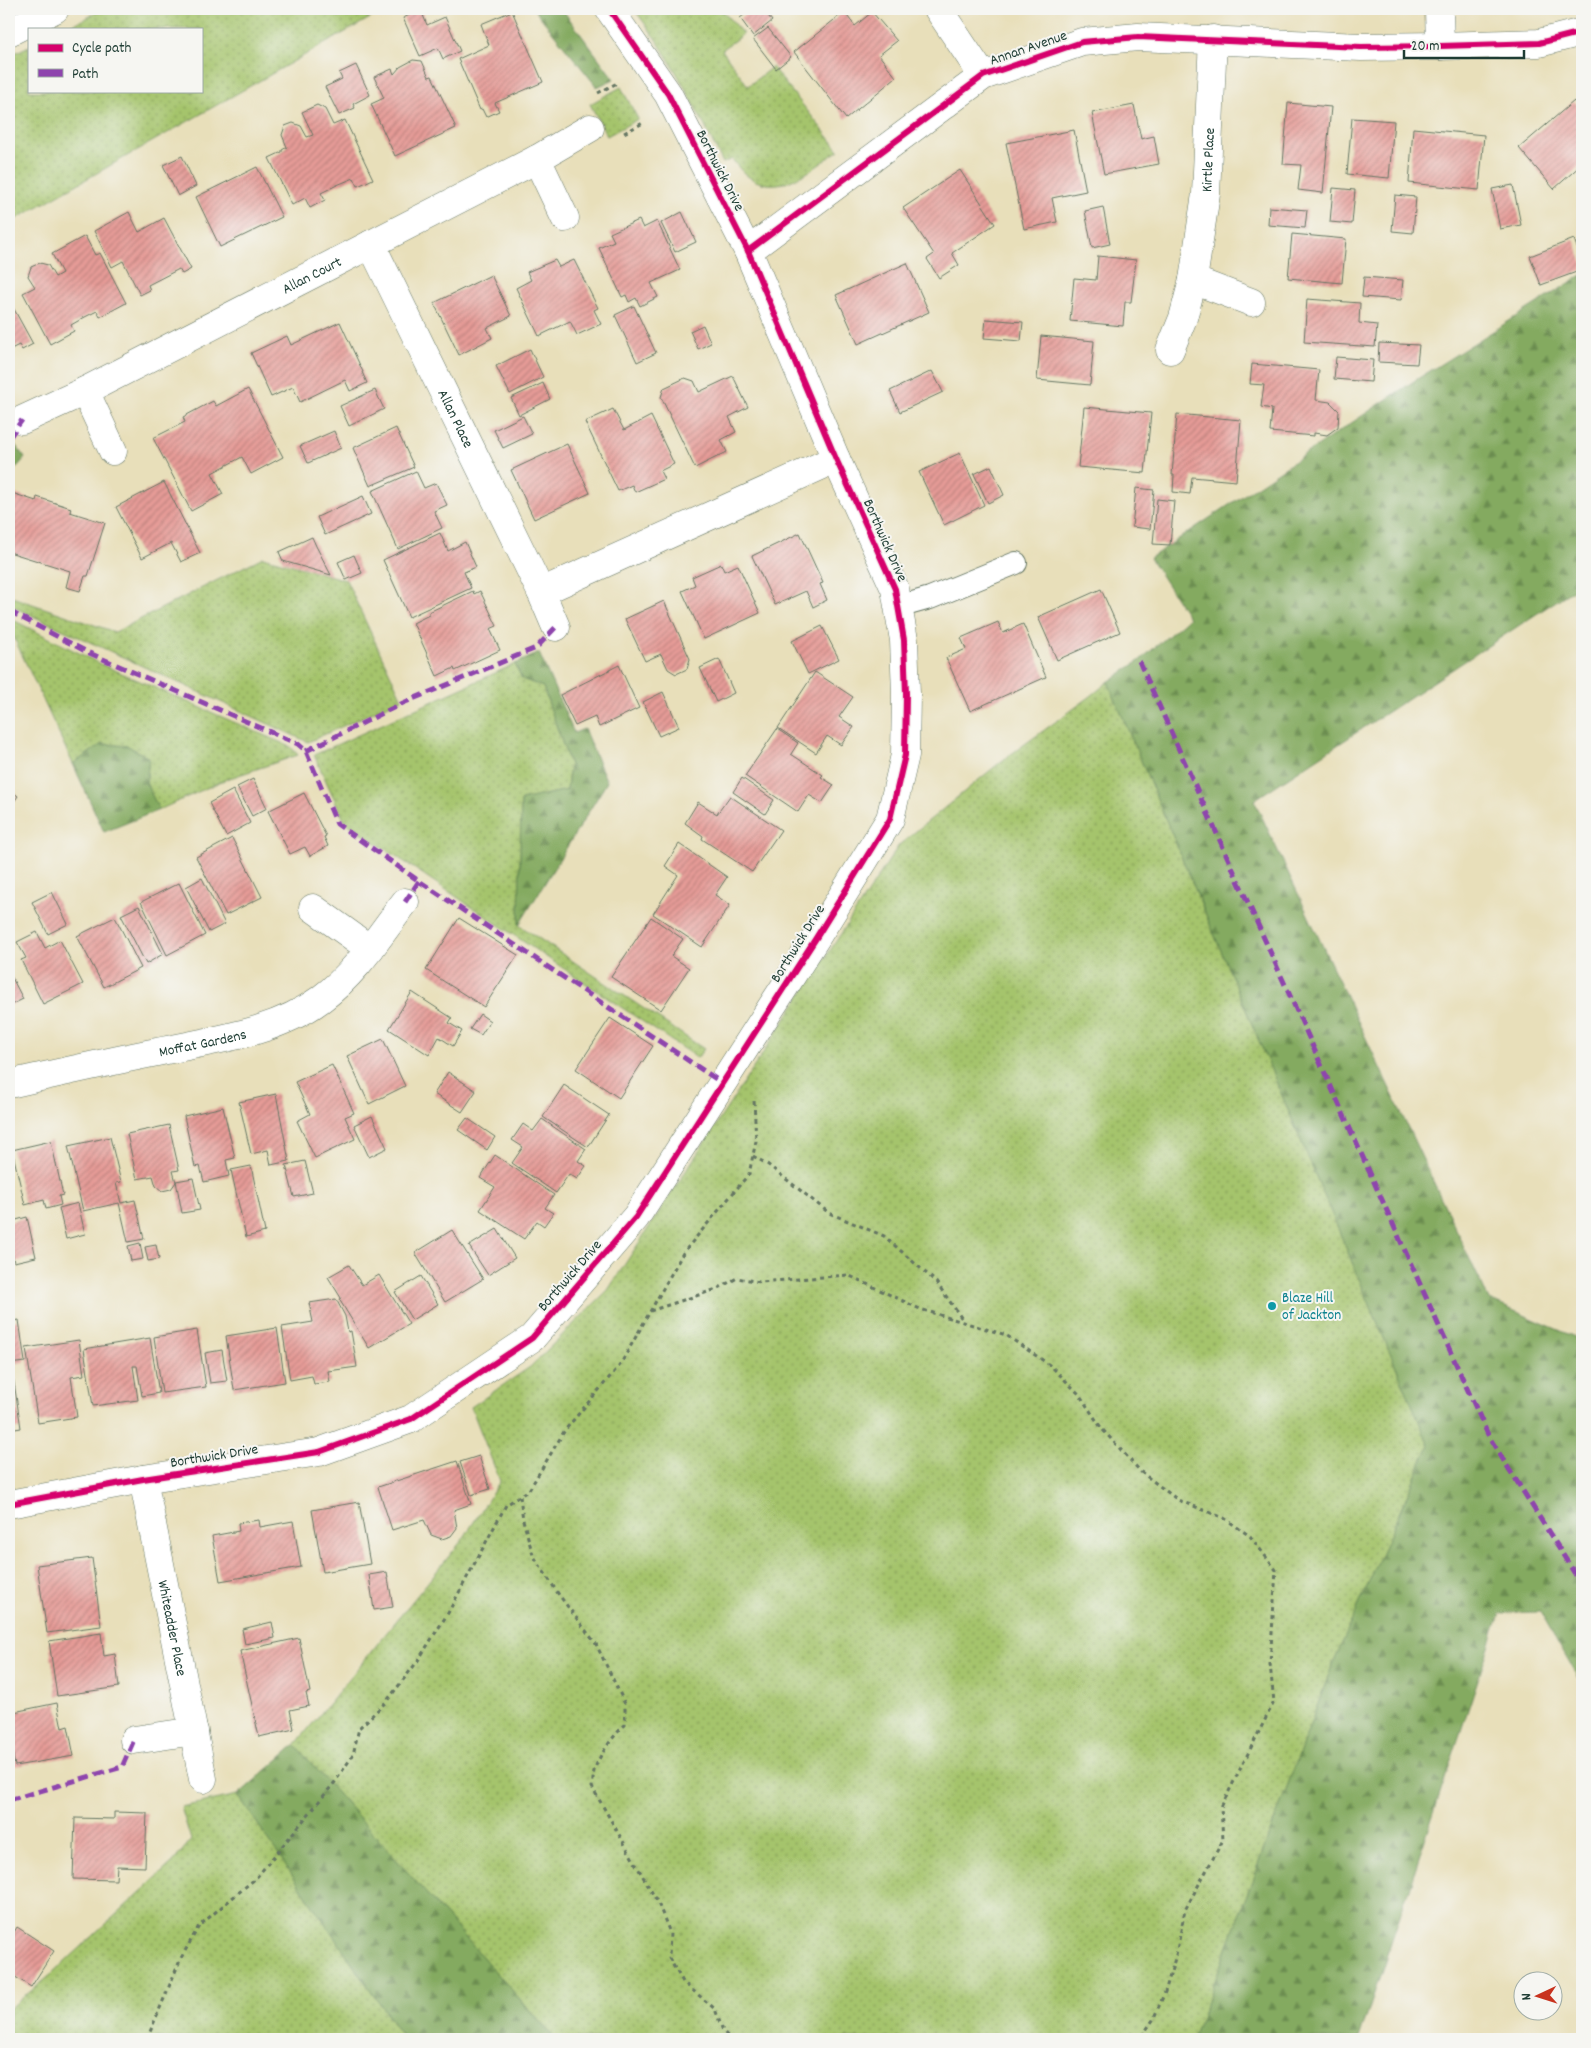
<svg xmlns="http://www.w3.org/2000/svg" width="1591" height="2048" font-family="Dekko,sans-serif">
	<defs>
		<pattern id="grass-dots" width="8" height="8" patternUnits="userSpaceOnUse" patternTransform="scale(1.25)"><rect width="8" height="8" fill="#a5c46c"/><path d="M2 2h.1M6 6h.1" fill="none" stroke="#86a05a" stroke-width="1.8" stroke-linecap="round"/></pattern>
		<pattern id="forest-firs" width="22" height="20" patternUnits="userSpaceOnUse" patternTransform="scale(1.25)"><rect width="22" height="20" fill="#84aa60"/><path d="M5 1l3.5 6h-7zM16 11l3.5 6h-7z" fill="#6b8c50"/></pattern>
		<pattern id="building-hatch" width="6" height="6" patternUnits="userSpaceOnUse" patternTransform="scale(1.25)"><rect width="6" height="6" fill="#e69b97"/><path d="M-1 1l2-2M0 6l6-6M5 7l2-2" fill="none" stroke="#ba807c"/></pattern>
	</defs>
	<rect width="100%" height="100%" fill="#f6f6f2"/>
	<filter id="ink" filterUnits="userSpaceOnUse"><feTurbulence type="fractalNoise" baseFrequency=".02" numOctaves="2"/><feDisplacementMap in="SourceGraphic" scale="10" xChannelSelector="R" yChannelSelector="G"/><feConvolveMatrix kernelMatrix="1 2 1 2 8 2 1 2 1" color-interpolation-filters="sRGB"/></filter>
	<filter id="wash" filterUnits="userSpaceOnUse"><feTurbulence type="fractalNoise" baseFrequency=".0096" numOctaves="4" result="noise"/><feDisplacementMap in="SourceGraphic" scale="20" xChannelSelector="R" yChannelSelector="G"/><feGaussianBlur stdDeviation="1.12" result="paint"/><feColorMatrix in="noise" values="0 0 0 0 0 0 0 0 0 0 0 0 0 0 0 0 0 1.4 0 .05"/><feComposite in="paint" operator="in"/></filter>
	<g filter="url(#wash)">
		<rect width="100%" height="100%" fill="#e8dfba"/>
		<g fill="url(#grass-dots)" stroke="#628050">
			<polygon points="104,9 386,9 9,223 9,56 29,46 29,91 201,91 201,29 64,29"/>
			<path d="M634 9H721L743 34 722 50 748 86 772 67 839 150C813 169 777 201 745 174 740 170 736 164 732 159L723 163C697 110 671 56 634 9Z"/>
			<polygon points="621,87 638,119 607,136 590,104"/>
			<polygon points="263,557 346,580 402,699 308,742 9,605 9,596 115,632"/>
			<polygon points="9,618 103,665 291,747 298,755 224,780 159,810 146,783 149,758 128,746 102,744 73,764 9,627"/>
			<polygon points="515,664 522,679 543,687 570,765 567,790 521,800 519,925 704,1049 697,1058 345,822 314,755"/>
			<polygon points="1108,682 1429,1445 1331,1669 1193,2039 555,2039 295,1745 463,1539 500,1481 471,1407 530,1367 608,1290 899,845 1003,760 1091,696"/>
			<polygon points="238,1795 404,2039 9,2039 9,2009 52,1974 173,1862 191,1840 181,1807"/>
		</g>
		<g fill="url(#forest-firs)" stroke="#52744a">
			<polygon points="534,9 562,9 614,79 597,87"/>
			<polygon points="1582,275 1582,584 1254,800 1489,1300 1582,1340 1582,1685 1540,1612 1500,1613 1359,2039 1193,2039 1331,1669 1429,1445 1108,682 1139,661 1189,618 1150,558 1414,381"/>
			<polygon points="13,442 25,458 9,476 9,447"/>
			<polygon points="539,653 574,733 584,729 607,782 519,925 521,800 567,790 570,765 543,687 522,679 515,664"/>
			<polygon points="102,744 128,746 149,758 146,783 159,810 104,832 73,764"/>
			<polygon points="295,1745 555,2039 404,2039 238,1795"/>
		</g>
		<g id="blocks">
			<g fill="url(#building-hatch)">
				<polygon points="752,9 763,9 772,21 753,36 740,18"/>
				<polygon points="421,10 427,25 445,17 460,51 443,59 438,48 420,56 403,18"/>
				<polygon points="512,11 543,82 495,103 499,111 486,117 482,109 480,110 458,59 489,45 481,24"/>
				<polygon points="844,12 855,26 872,12 897,41 879,55 896,77 846,119 794,52"/>
				<polygon points="768,28 791,57 776,69 753,39"/>
				<polygon points="413,60 422,61 429,77 432,76 456,128 395,156 371,104 384,98 374,77 392,69 394,74 400,67"/>
				<polygon points="356,65 370,95 353,104 355,108 339,115 325,87 342,79 339,73"/>
				<polygon points="1574,101 1582,111 1582,164 1554,189 1519,148"/>
				<polygon points="1288,103 1331,107 1323,193 1298,190 1301,165 1283,164"/>
				<polygon points="317,105 325,109 333,125 345,120 373,179 358,186 354,178 337,185 321,193 325,200 310,208 305,198 292,205 269,158 282,152 282,150 287,147 282,135 285,126 293,123 301,126 307,137 313,135 302,112"/>
				<polygon points="1134,105 1141,139 1154,136 1159,164 1104,174 1092,113"/>
				<polygon points="1352,118 1394,121 1389,178 1347,174"/>
				<polygon points="1413,128 1484,135 1479,190 1409,183"/>
				<polygon points="1074,130 1086,191 1052,198 1057,222 1024,229 1006,143"/>
				<polygon points="182,156 196,186 178,196 163,165"/>
				<polygon points="257,167 282,217 220,247 196,197"/>
				<polygon points="960,170 995,224 952,253 959,265 939,278 927,259 934,254 903,208"/>
				<polygon points="1513,185 1521,225 1500,229 1492,189"/>
				<polygon points="1333,188 1355,190 1352,224 1330,222"/>
				<polygon points="1395,195 1416,197 1413,233 1392,231"/>
				<polygon points="1103,207 1110,244 1092,248 1085,211"/>
				<polygon points="1269,207 1307,210 1305,228 1268,225"/>
				<polygon points="129,212 139,232 164,218 191,269 182,274 179,269 148,285 150,290 140,295 123,261 112,267 94,231"/>
				<polygon points="682,212 696,242 675,252 661,223"/>
				<polygon points="639,220 643,228 657,221 680,270 651,283 658,297 640,306 636,298 629,302 626,295 622,297 599,248 614,241 610,233"/>
				<polygon points="1292,234 1346,239 1342,283 1288,278"/>
				<polygon points="85,236 95,255 100,253 126,303 100,317 97,311 85,317 71,325 74,331 50,344 23,293 35,287 28,276 31,267 40,263 48,265 55,277 62,273 52,254"/>
				<polygon points="1574,239 1582,261 1582,270 1541,285 1530,256"/>
				<polygon points="1098,256 1136,260 1131,302 1125,302 1123,326 1070,321 1074,278 1096,280"/>
				<polygon points="555,260 559,267 574,260 598,308 594,310 601,324 577,335 570,321 539,336 516,288 531,280 527,272"/>
				<polygon points="907,263 929,312 858,344 836,295"/>
				<polygon points="491,275 511,316 487,328 492,338 459,355 434,303"/>
				<polygon points="1364,277 1403,280 1401,300 1362,297"/>
				<polygon points="1307,299 1360,303 1359,323 1377,325 1375,347 1304,342"/>
				<polygon points="9,300 33,344 22,350 19,345 9,350"/>
				<polygon points="634,306 656,353 637,362 615,315"/>
				<polygon points="986,319 1023,322 1021,341 984,338"/>
				<polygon points="340,322 363,372 362,372 367,383 350,391 345,380 300,402 293,387 271,397 251,353 287,336 291,345"/>
				<polygon points="703,325 711,343 698,349 690,331"/>
				<polygon points="1041,336 1094,341 1090,385 1037,380"/>
				<polygon points="1379,343 1419,345 1417,364 1378,362"/>
				<polygon points="530,349 543,377 510,394 496,366"/>
				<polygon points="1336,357 1373,360 1371,382 1334,379"/>
				<polygon points="1252,364 1319,370 1316,400 1330,402 1339,411 1338,427 1327,435 1314,433 1314,436 1270,432 1272,409 1261,407 1264,385 1250,384"/>
				<polygon points="932,371 943,392 900,412 890,391"/>
				<polygon points="733,376 748,407 729,417 736,432 721,440 727,452 695,468 661,397 664,388 685,378 694,381 699,392"/>
				<polygon points="543,383 550,399 519,415 511,398"/>
				<polygon points="248,389 283,457 251,474 242,457 212,473 223,494 191,511 153,438 185,422 183,417 213,401 216,406"/>
				<polygon points="375,390 384,409 349,426 340,406"/>
				<polygon points="1084,407 1151,413 1145,473 1078,467"/>
				<polygon points="613,409 624,430 651,416 674,464 660,471 664,479 635,492 632,485 618,491 585,422"/>
				<polygon points="1177,414 1241,420 1236,481 1192,477 1190,494 1173,492 1174,475 1172,475"/>
				<polygon points="523,416 532,434 503,448 494,430"/>
				<polygon points="396,428 414,467 370,486 353,448"/>
				<polygon points="334,431 341,448 308,463 300,446"/>
				<polygon points="567,444 590,493 534,519 511,470"/>
				<polygon points="960,453 984,505 944,525 919,472"/>
				<polygon points="991,466 1004,495 988,503 974,474"/>
				<polygon points="416,471 424,488 436,483 447,505 434,511 442,528 398,549 372,491"/>
				<polygon points="164,482 200,553 181,562 171,543 142,558 116,507"/>
				<polygon points="1136,488 1154,490 1150,529 1132,527"/>
				<polygon points="9,492 36,501 37,497 71,508 70,512 105,523 88,576 85,576 80,591 66,587 70,571 9,552"/>
				<polygon points="363,496 371,514 325,535 317,517"/>
				<polygon points="1157,499 1174,501 1170,545 1153,544"/>
				<polygon points="440,533 448,551 465,542 476,567 464,572 471,588 409,617 383,560"/>
				<polygon points="800,533 823,583 820,584 827,600 813,607 806,591 775,605 752,556"/>
				<polygon points="312,537 316,546 331,575 283,561 279,552"/>
				<polygon points="354,555 362,573 346,580 338,562"/>
				<polygon points="721,564 724,571 738,565 760,613 704,639 682,591 695,585 692,577"/>
				<polygon points="1101,589 1120,632 1057,660 1038,617"/>
				<polygon points="473,591 474,594 480,591 497,626 490,629 500,650 455,671 454,668 437,676 413,623 429,615 429,612"/>
				<polygon points="664,601 690,659 687,669 676,674 668,669 661,654 645,661 625,619"/>
				<polygon points="998,622 1003,633 1023,624 1046,677 970,711 946,658 966,649 961,638"/>
				<polygon points="822,626 839,659 808,674 792,641"/>
				<polygon points="719,659 734,693 716,702 700,668"/>
				<polygon points="619,665 639,708 599,727 595,717 575,726 560,695"/>
				<polygon points="815,672 853,697 839,717 854,727 841,745 827,736 816,753 778,728"/>
				<polygon points="663,692 679,727 659,736 643,702"/>
				<polygon points="777,729 798,743 791,754 823,775 821,777 834,785 822,803 809,795 798,812 745,776"/>
				<polygon points="742,778 774,800 765,814 733,792"/>
				<polygon points="253,779 267,808 252,816 237,787"/>
				<polygon points="9,789 18,796 9,809"/>
				<polygon points="233,790 250,823 226,836 209,803"/>
				<polygon points="304,793 326,836 324,837 328,846 310,856 305,847 290,854 268,811"/>
				<polygon points="730,796 781,830 752,872 702,839 703,836 685,823 698,802 717,814"/>
				<polygon points="232,838 262,897 226,915 196,857"/>
				<polygon points="679,844 727,877 715,895 730,905 702,947 653,914 678,875 665,866"/>
				<polygon points="202,878 225,924 209,932 186,887"/>
				<polygon points="179,883 205,935 167,955 141,902"/>
				<polygon points="52,892 68,924 48,934 32,902"/>
				<polygon points="139,906 163,954 146,964 121,915"/>
				<polygon points="115,917 141,968 104,987 77,936"/>
				<polygon points="651,917 683,939 671,956 689,968 661,1010 611,977"/>
				<polygon points="459,918 518,955 484,1007 426,970"/>
				<polygon points="37,932 45,948 60,940 83,984 43,1004 21,960 26,958 17,942"/>
				<polygon points="9,972 23,999 9,1006"/>
				<polygon points="412,992 452,1018 449,1023 462,1031 453,1046 439,1037 429,1055 389,1029"/>
				<polygon points="480,1014 490,1021 481,1035 470,1029"/>
				<polygon points="610,1018 653,1046 619,1098 576,1069"/>
				<polygon points="383,1039 405,1086 369,1104 347,1056"/>
				<polygon points="332,1065 354,1113 345,1117 355,1139 315,1158 297,1121 310,1114 295,1082"/>
				<polygon points="448,1072 476,1091 462,1112 434,1094"/>
				<polygon points="564,1085 609,1115 588,1147 543,1117"/>
				<polygon points="276,1094 289,1161 271,1165 268,1150 251,1154 239,1102"/>
				<polygon points="223,1107 235,1158 226,1160 229,1176 204,1182 200,1166 195,1167 184,1116"/>
				<polygon points="372,1116 387,1148 369,1157 354,1125"/>
				<polygon points="467,1118 495,1137 487,1150 458,1130"/>
				<polygon points="542,1119 586,1149 578,1161 586,1166 577,1179 569,1174 556,1193 512,1163 523,1147 512,1140 523,1124 533,1131"/>
				<polygon points="169,1125 179,1170 173,1171 176,1182 171,1189 162,1191 156,1186 153,1176 137,1179 127,1134"/>
				<polygon points="110,1137 121,1182 116,1183 121,1203 135,1200 144,1239 128,1242 119,1203 83,1211 68,1146"/>
				<polygon points="51,1141 63,1195 59,1196 61,1205 46,1209 44,1200 25,1205 12,1150"/>
				<polygon points="495,1155 554,1195 545,1208 553,1213 544,1226 537,1221 524,1239 480,1210 495,1187 480,1178"/>
				<polygon points="305,1161 313,1193 294,1197 286,1165"/>
				<polygon points="251,1166 265,1232 246,1237 231,1170"/>
				<polygon points="193,1178 200,1210 182,1213 176,1181"/>
				<polygon points="78,1203 85,1234 66,1239 59,1208"/>
				<polygon points="27,1217 36,1257 14,1262 9,1242 9,1222"/>
				<polygon points="497,1229 515,1258 488,1275 469,1246"/>
				<polygon points="452,1230 483,1279 445,1302 415,1253"/>
				<polygon points="140,1243 143,1259 131,1261 128,1246"/>
				<polygon points="156,1245 159,1259 148,1261 145,1247"/>
				<polygon points="349,1265 362,1285 379,1275 409,1324 369,1348 339,1299 341,1298 328,1277"/>
				<polygon points="421,1276 438,1304 412,1320 395,1292"/>
				<polygon points="336,1299 345,1316 348,1332 351,1331 357,1367 328,1371 330,1382 314,1384 312,1376 290,1380 282,1327 313,1322 309,1303"/>
				<polygon points="19,1320 25,1362 9,1364 9,1322"/>
				<polygon points="277,1328 285,1382 234,1390 226,1336"/>
				<polygon points="197,1330 206,1387 162,1393 154,1337"/>
				<polygon points="150,1338 159,1393 142,1396 137,1366 133,1366 138,1400 93,1406 84,1349"/>
				<polygon points="79,1340 84,1375 71,1377 77,1417 38,1423 26,1348"/>
				<polygon points="222,1350 227,1381 210,1383 205,1353"/>
				<polygon points="9,1376 13,1376 21,1428 9,1430"/>
				<polygon points="479,1456 490,1489 471,1495 460,1462"/>
				<polygon points="457,1461 471,1504 454,1510 457,1528 451,1536 442,1539 431,1535 424,1520 392,1530 378,1487"/>
				<polygon points="359,1502 370,1564 323,1572 312,1510"/>
				<polygon points="259,1520 260,1527 293,1521 301,1567 220,1581 212,1536 239,1531 238,1523"/>
				<polygon points="92,1558 101,1626 47,1633 37,1565"/>
				<polygon points="387,1572 393,1607 374,1610 369,1575"/>
				<polygon points="9,1586 13,1606 9,1606"/>
				<polygon points="272,1622 275,1638 245,1644 242,1629"/>
				<polygon points="101,1633 104,1656 115,1654 119,1687 57,1696 49,1641"/>
				<polygon points="299,1638 310,1692 306,1693 309,1706 290,1710 294,1729 259,1737 240,1651"/>
				<polygon points="57,1703 62,1728 68,1726 74,1756 15,1766 9,1736 9,1713"/>
				<polygon points="114,1812 147,1813 145,1867 117,1866 116,1880 73,1879 75,1818 114,1819"/>
				<polygon points="17,1927 54,1951 31,1987 9,1973 9,1941"/>
			</g>
		</g>
	</g>
	<g filter="url(#ink)">
		<use href="#blocks" fill-opacity="0" stroke="#657663" stroke-width="1"/>
		<g fill="none" stroke-linecap="round" stroke-linejoin="round">
			<defs>
				<polyline id="service" points="898,607 930,598 1016,563"/>
				<g id="minor">
					<polyline points="938,9 983,76"/>
					<polyline points="1439,9 1440,46"/>
					<polyline points="537,159 565,218"/>
					<path id="s1" d="M371 244 541 592 556 627"/>
					<polyline points="748,251 983,76 1082,42 1138,37 1361,47 1440,46 1539,43 1582,32"/>
					<polyline points="1193,280 1251,302"/>
					<path id="s2" d="M1170 350 1183 318 1193 280 1206 194 1213 39"/>
					<polyline points="85,391 113,451"/>
					<path id="s3" d="M22 420 85 391 537 159 590 128"/>
					<polyline points="541,592 836,459"/>
					<polyline points="313,908 370,949"/>
					<path id="s4" d="M9 1084C58 1073 107 1062 157 1052 212 1040 274 1034 321 999 356 973 379 936 405 902"/>
					<path id="s5" d="M143 1479 203 1779"/>
					<polyline points="9,1504 143,1479 319,1452 411,1419 532,1338 636,1217 816,938 890,819 905,755 906,694 904,640 895,589 836,459 748,251 668,94 609,9"/>
					<polyline points="134,1740 194,1731"/>
				</g>
				<polyline id="tertiary" points="9,32 55,9"/>
			</defs>
			<use href="#service" stroke="#657663" stroke-width="24"/>
			<use href="#minor" stroke="#657663" stroke-width="29"/>
			<use href="#tertiary" stroke="#657663" stroke-width="29"/>
			<g stroke="#657663" stroke-width="3" stroke-dasharray="4 4" stroke-linecap="butt">
				<polyline points="598,93 619,82"/>
				<polyline points="624,133 643,123"/>
				<polyline points="753,1156 767,1164 829,1213 884,1236 936,1282 965,1323"/>
				<polyline points="650,1311 717,1289 737,1278 760,1282 848,1275 920,1309 1006,1335 1051,1366 1079,1394 1102,1429 1141,1472 1178,1500 1224,1518 1250,1536 1276,1570 1270,1664 1274,1702 1221,1807 1223,1840 1185,1910 1176,1955 1165,1992 1153,2020 1140,2039"/>
				<path d="M520 1496 523 1520 533 1555 559 1595 596 1644 625 1704V1725C614 1734 598 1757 594 1771 593 1776 593 1782 592 1787L658 1903 670 1933 669 1958 683 1982 715 2009 723 2031 730 2039"/>
				<polyline points="147,2039 181,1958 199,1926 256,1878 335,1782 353,1755 359,1728 386,1702 417,1662 448,1613 506,1505 529,1490 565,1430 620,1365 683,1253 749,1174 756,1141 754,1100"/>
			</g>
			<use href="#service" stroke="#fff" stroke-width="22"/>
			<use href="#minor" stroke="#fff" stroke-width="28"/>
			<use href="#tertiary" stroke="#fff" stroke-width="28"/>
			<g stroke="#8e44ad" stroke-width="5" stroke-dasharray="10 5" stroke-linecap="butt">
				<polyline points="9,438 22,420"/>
				<polyline points="9,611 87,652 298,744 306,751 337,824 419,881 722,1083"/>
				<polyline points="1139,661 1489,1437 1582,1585"/>
				<polyline points="306,751 403,703 536,648 556,627"/>
				<polyline points="405,902 419,881"/>
				<polyline points="9,1800 122,1767 134,1740"/>
			</g>
			<defs>
				<g id="cycleway">
					<polyline points="748,251 983,76 1082,42 1138,37 1361,47 1440,46 1539,43 1582,32"/>
					<polyline points="9,1504 143,1479 319,1452 411,1419 532,1338 636,1217 816,938 890,819 905,755 906,694 904,640 895,589 836,459 748,251 668,94 609,9"/>
				</g>
			</defs>
			<use href="#cycleway" stroke="#f6f6f2" stroke-width="9"/>
			<use href="#cycleway" stroke="#d6006c" stroke-width="6"/>
		</g>
	</g>
	<circle fill="#0f9aa8" stroke="#f6f6f2" stroke-width="2" cx="1272" cy="1306" r="5"/>
	<g text-anchor="middle" stroke-width="4" stroke-linejoin="round" paint-order="stroke">
		<g font-size="15" fill="#1f3d34" stroke="#f6f6f2">
			<text transform="translate(1028 47) rotate(-19)" y="5">Annan Avenue</text>
			<text dy="5" stroke="none"><textPath href="#s2" startOffset="195">Kirtle Place</textPath></text>
			<text transform="translate(721 170) rotate(63)" y="5">Borthwick Drive</text>
			<text dy="5" stroke="none"><textPath href="#s3" startOffset="324">Allan Court</textPath></text>
			<text dy="5" stroke="none"><textPath href="#s1" startOffset="194">Allan Place</textPath></text>
			<text transform="translate(886 540) rotate(66)" y="5">Borthwick Drive</text>
			<text transform="translate(797 943) rotate(-58)" y="5">Borthwick Drive</text>
			<text dy="5" stroke="none"><textPath href="#s4" startOffset="198">Moffat Gardens</textPath></text>
			<text transform="translate(569 1275) rotate(-49)" y="5">Borthwick Drive</text>
			<text transform="translate(214 1455) rotate(-9)" y="5">Borthwick Drive</text>
			<text dy="5" stroke="none"><textPath href="#s5" startOffset="152">Whiteadder Place</textPath></text>
		</g>
		<g font-size="15" fill="#0d838f" stroke="#f6f6f2" text-anchor="start">
			<text x="1282" y="1302">Blaze Hill<tspan x="1282" dy="17">of Jackton</tspan></text>
		</g>
	</g>
	<rect width="1591" height="2048" fill="none" stroke="#f6f6f2" stroke-width="30"/>
	<rect x="28" y="28" width="175" height="65" fill="#f6f6f2" stroke="#a0aca6"/>
	<rect x="38" y="44" width="25" height="8" fill="#d6006c" stroke="#a0aca6"/>
	<text x="72" y="52" font-size="15" fill="#1f3d34">Cycle path</text>
	<rect x="38" y="69" width="25" height="8" fill="#8e44ad" stroke="#a0aca6"/>
	<text x="72" y="78" font-size="15" fill="#1f3d34">Path</text>
	<g transform="translate(1538 1996) rotate(266)"><circle r="24" fill="#f6f6f2" stroke="#a0aca6"/>
	<path d="M0-4L9 19L0 12L-9 19Z" fill="#c8321e"/>
	<text y="-8" font-size="14" font-weight="bold" text-anchor="middle" fill="#1f3d34">N</text>
	</g>
	<path d="M1404 50v8h120v-8" fill="none" stroke="#1f3d34" stroke-width="2.5"/>
	<text x="1411" y="50" font-size="15" fill="#1f3d34" stroke="#f6f6f2" stroke-width="4" paint-order="stroke">20 m</text>
</svg>
